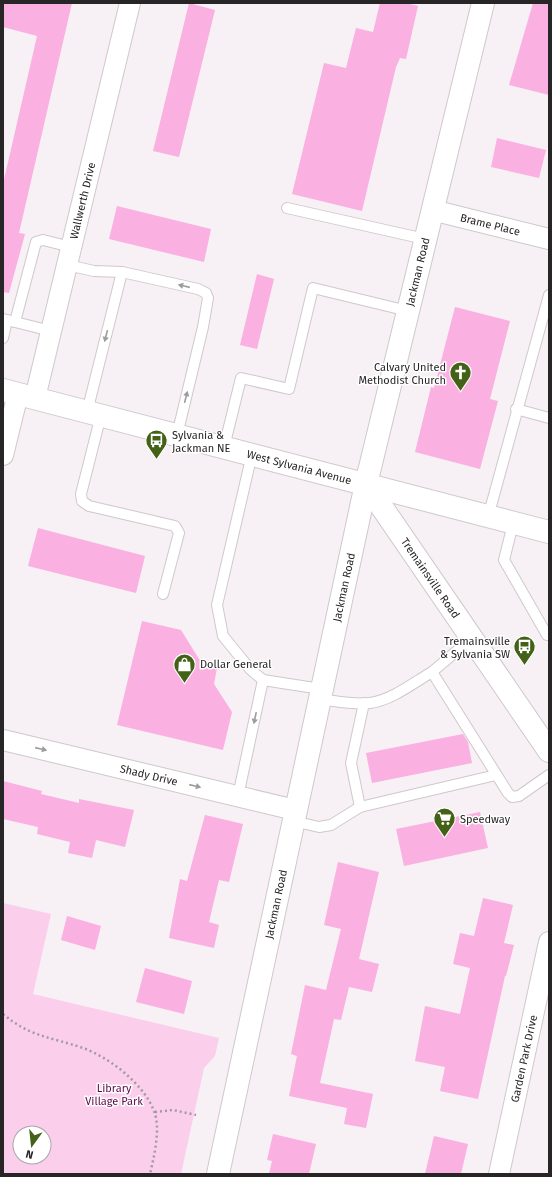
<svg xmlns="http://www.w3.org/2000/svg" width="552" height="1177" font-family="'Fira Sans',sans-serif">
	<rect width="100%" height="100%" fill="#f7f0f4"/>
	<path fill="#fbceeb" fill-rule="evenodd" d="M3 903 51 914 33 994 219 1038 215 1056 204 1068 181 1174H3ZM20 1133H44V1157H20Z"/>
	<g fill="#fab0e1">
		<polygon points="3,3 72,3 19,233 25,234 9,293 3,292 3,184 37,36 3,27"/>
		<polygon points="189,3 215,10 179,157 153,151"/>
		<polygon points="380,3 406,3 418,6 406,59 400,58 396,67 362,211 292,194 324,63 346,68 356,28 373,32"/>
		<polygon points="533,3 549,3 549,95 509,85"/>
		<polygon points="497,138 546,150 539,178 491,167"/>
		<polygon points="117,206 211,229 204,262 109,239"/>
		<polygon points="257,274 274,279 257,349 240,345"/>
		<polygon points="455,307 510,321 490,399 498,401 480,469 415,452 431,387 434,388"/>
		<polygon points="38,528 145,556 136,593 28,566"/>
		<polygon points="142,621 181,630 199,659 218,663 214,684 232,712 223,750 117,725"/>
		<polygon points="463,734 468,742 472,763 372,783 366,753"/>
		<polygon points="3,781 42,791 41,794 79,803 79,799 134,810 125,847 96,840 92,858 68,853 70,842 37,834 38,827 3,819"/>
		<polygon points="480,812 488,848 404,866 396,829"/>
		<polygon points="205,815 243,824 229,882 219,880 209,922 219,925 214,948 169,938 180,879 187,881"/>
		<polygon points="338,862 379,872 359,959 379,964 372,992 349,987 341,1020 334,1019 320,1083 373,1094 366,1128 344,1124 347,1108 289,1096 297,1056 291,1054 305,985 326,990 341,929 324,925"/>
		<polygon points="483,898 513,905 504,943 514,945 506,976 505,976 478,1099 440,1091 445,1067 415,1061 425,1006 460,1014 470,968 453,964 460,933 474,936"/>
		<polygon points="67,916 101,926 95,950 61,940"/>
		<polygon points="145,968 192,981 184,1014 136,1002"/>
		<polygon points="273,1134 316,1144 309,1174 269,1174 272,1161 267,1160"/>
		<polygon points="434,1136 468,1144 461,1174 425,1174"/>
	</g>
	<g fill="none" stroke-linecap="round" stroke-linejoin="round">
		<defs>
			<g id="lane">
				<polyline points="287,208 425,239"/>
				<polyline points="67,265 94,271 122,272"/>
				<polyline points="3,319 51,331"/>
				<polyline points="15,322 36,242 43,240 71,247"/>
				<polyline points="3,338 7,320"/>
				<polyline points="516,409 549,418"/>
				<polyline points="87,412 122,272 198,289 206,293 208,298 203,327 177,435"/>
				<polyline points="101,415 81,494 82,501 89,506 175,526 179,533 163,594"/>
				<polyline points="224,447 241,378 289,389 313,288 408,311"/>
				<polyline points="252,454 217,605 223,636 250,669 263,680 321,689"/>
				<polyline points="488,517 549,295"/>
				<polyline points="513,524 504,560 547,635 549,634"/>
				<polyline points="472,638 432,672 508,793 512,797 519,796 549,775"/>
				<path d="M319 699C336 701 353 705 370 703 392 700 413 683 432 672"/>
				<polyline points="238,796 263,680"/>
				<polyline points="360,807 351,763 364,703"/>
				<polyline points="293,821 319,827 331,825 360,807 496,775"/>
			</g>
			<g id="street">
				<path id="s1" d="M432 210 549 239"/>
				<path id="s2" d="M35 398 130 3"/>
				<polyline points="3,455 18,394"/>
				<path id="s3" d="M3 740 295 810"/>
				<path id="s4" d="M499 1174 549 942"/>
			</g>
			<g id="secondary">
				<path id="s5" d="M3 390 549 532"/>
				<path id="s6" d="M366 484 549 751"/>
				<path id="s7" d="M218 1174 366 484 483 3"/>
			</g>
		</defs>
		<use href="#lane" stroke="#cfc8cc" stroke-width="12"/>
		<use href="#street" stroke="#cfc8cc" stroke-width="22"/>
		<use href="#secondary" stroke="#cfc8cc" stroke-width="24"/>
		<g stroke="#a09b9e" stroke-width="2.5" stroke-dasharray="2 3" stroke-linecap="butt">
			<path d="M3 1014C30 1037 51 1037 83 1048 110 1058 143 1083 154 1111 161 1128 154 1157 150 1174"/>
			<polyline points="155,1112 173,1110 196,1115"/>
		</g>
		<use href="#lane" stroke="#fff" stroke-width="10"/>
		<use href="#street" stroke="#fff" stroke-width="20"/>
		<use href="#secondary" stroke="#fff" stroke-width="22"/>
	</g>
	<defs><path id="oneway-solid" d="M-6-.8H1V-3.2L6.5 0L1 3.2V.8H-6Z"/></defs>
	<g fill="#9e9d9e">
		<use href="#oneway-solid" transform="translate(184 286) rotate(-167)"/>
		<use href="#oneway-solid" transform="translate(106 336) rotate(104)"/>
		<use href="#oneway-solid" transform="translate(186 397) rotate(-76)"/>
		<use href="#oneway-solid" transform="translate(255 718) rotate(102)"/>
		<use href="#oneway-solid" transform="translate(41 749) rotate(13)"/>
		<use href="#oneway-solid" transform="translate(195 786) rotate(13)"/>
	</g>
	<defs>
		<symbol id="church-pin" viewBox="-11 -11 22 30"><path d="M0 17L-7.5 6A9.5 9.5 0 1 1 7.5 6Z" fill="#436217" stroke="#fff"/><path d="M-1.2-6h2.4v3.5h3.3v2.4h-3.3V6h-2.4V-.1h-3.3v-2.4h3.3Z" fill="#fff"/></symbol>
		<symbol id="bus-pin" viewBox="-11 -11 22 30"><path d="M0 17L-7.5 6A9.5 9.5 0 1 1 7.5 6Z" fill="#436217" stroke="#fff"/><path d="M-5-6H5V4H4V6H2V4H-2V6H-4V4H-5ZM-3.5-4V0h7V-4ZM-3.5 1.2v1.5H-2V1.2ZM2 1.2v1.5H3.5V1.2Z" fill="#fff"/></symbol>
		<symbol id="shop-pin" viewBox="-11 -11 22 30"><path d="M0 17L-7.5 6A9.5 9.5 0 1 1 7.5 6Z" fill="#436217" stroke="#fff"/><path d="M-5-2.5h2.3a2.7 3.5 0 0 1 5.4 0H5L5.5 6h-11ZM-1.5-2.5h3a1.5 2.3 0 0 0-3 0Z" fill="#fff"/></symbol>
		<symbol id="supermarket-pin" viewBox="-11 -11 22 30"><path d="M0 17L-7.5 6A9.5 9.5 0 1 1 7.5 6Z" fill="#436217" stroke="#fff"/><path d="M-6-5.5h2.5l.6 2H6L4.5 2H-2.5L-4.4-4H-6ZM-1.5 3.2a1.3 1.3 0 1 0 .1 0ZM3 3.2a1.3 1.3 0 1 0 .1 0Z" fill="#fff"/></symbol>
	</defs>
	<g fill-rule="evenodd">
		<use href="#church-pin" x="448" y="360" width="25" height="34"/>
		<use href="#bus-pin" x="144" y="428" width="25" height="34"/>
		<use href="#bus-pin" x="512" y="634" width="25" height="34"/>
		<use href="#shop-pin" x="172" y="652" width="25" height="34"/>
		<use href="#supermarket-pin" x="432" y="806" width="25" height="34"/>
	</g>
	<g text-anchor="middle" stroke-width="3" stroke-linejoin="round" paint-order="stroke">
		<g font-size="11" fill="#282527" stroke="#fff">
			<text dy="4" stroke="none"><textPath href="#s2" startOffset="203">Wallwerth Drive</textPath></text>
			<text dy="4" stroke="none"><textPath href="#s1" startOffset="60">Brame Place</textPath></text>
			<text dy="4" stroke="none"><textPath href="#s7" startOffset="924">Jackman Road</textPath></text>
			<text dy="4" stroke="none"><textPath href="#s5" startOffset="306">West Sylvania Avenue</textPath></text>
			<text dy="4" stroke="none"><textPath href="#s6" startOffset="114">Tremainsville Road</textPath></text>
			<text dy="4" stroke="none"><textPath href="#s7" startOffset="600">Jackman Road</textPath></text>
			<text dy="4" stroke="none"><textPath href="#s3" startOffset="150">Shady Drive</textPath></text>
			<text dy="4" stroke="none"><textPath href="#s7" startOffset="276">Jackman Road</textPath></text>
			<text dy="4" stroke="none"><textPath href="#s4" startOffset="118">Garden Park Drive</textPath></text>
		</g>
		<g font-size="11" fill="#282527" stroke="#fff" text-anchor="start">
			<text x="446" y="371" text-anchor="end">Calvary United<tspan x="446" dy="13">Methodist Church</tspan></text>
			<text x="172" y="439">Sylvania &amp;<tspan x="172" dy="13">Jackman NE</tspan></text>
			<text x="510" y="645" text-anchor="end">Tremainsville<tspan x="510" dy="13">&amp; Sylvania SW</tspan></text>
			<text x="200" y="668">Dollar General</text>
			<text x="460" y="823">Speedway</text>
		</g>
		<g font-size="11" fill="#5f084b" stroke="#fff">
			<text x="114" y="1092">Library<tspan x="114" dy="13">Village Park</tspan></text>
		</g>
	</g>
	<rect width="552" height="1177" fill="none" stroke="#282527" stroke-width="8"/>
	<g transform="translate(32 1145) rotate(195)"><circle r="19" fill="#ffffff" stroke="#a9a8a9"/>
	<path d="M0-3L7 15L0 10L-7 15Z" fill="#436217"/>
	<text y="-6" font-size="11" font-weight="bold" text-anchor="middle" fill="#282527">N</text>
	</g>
</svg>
